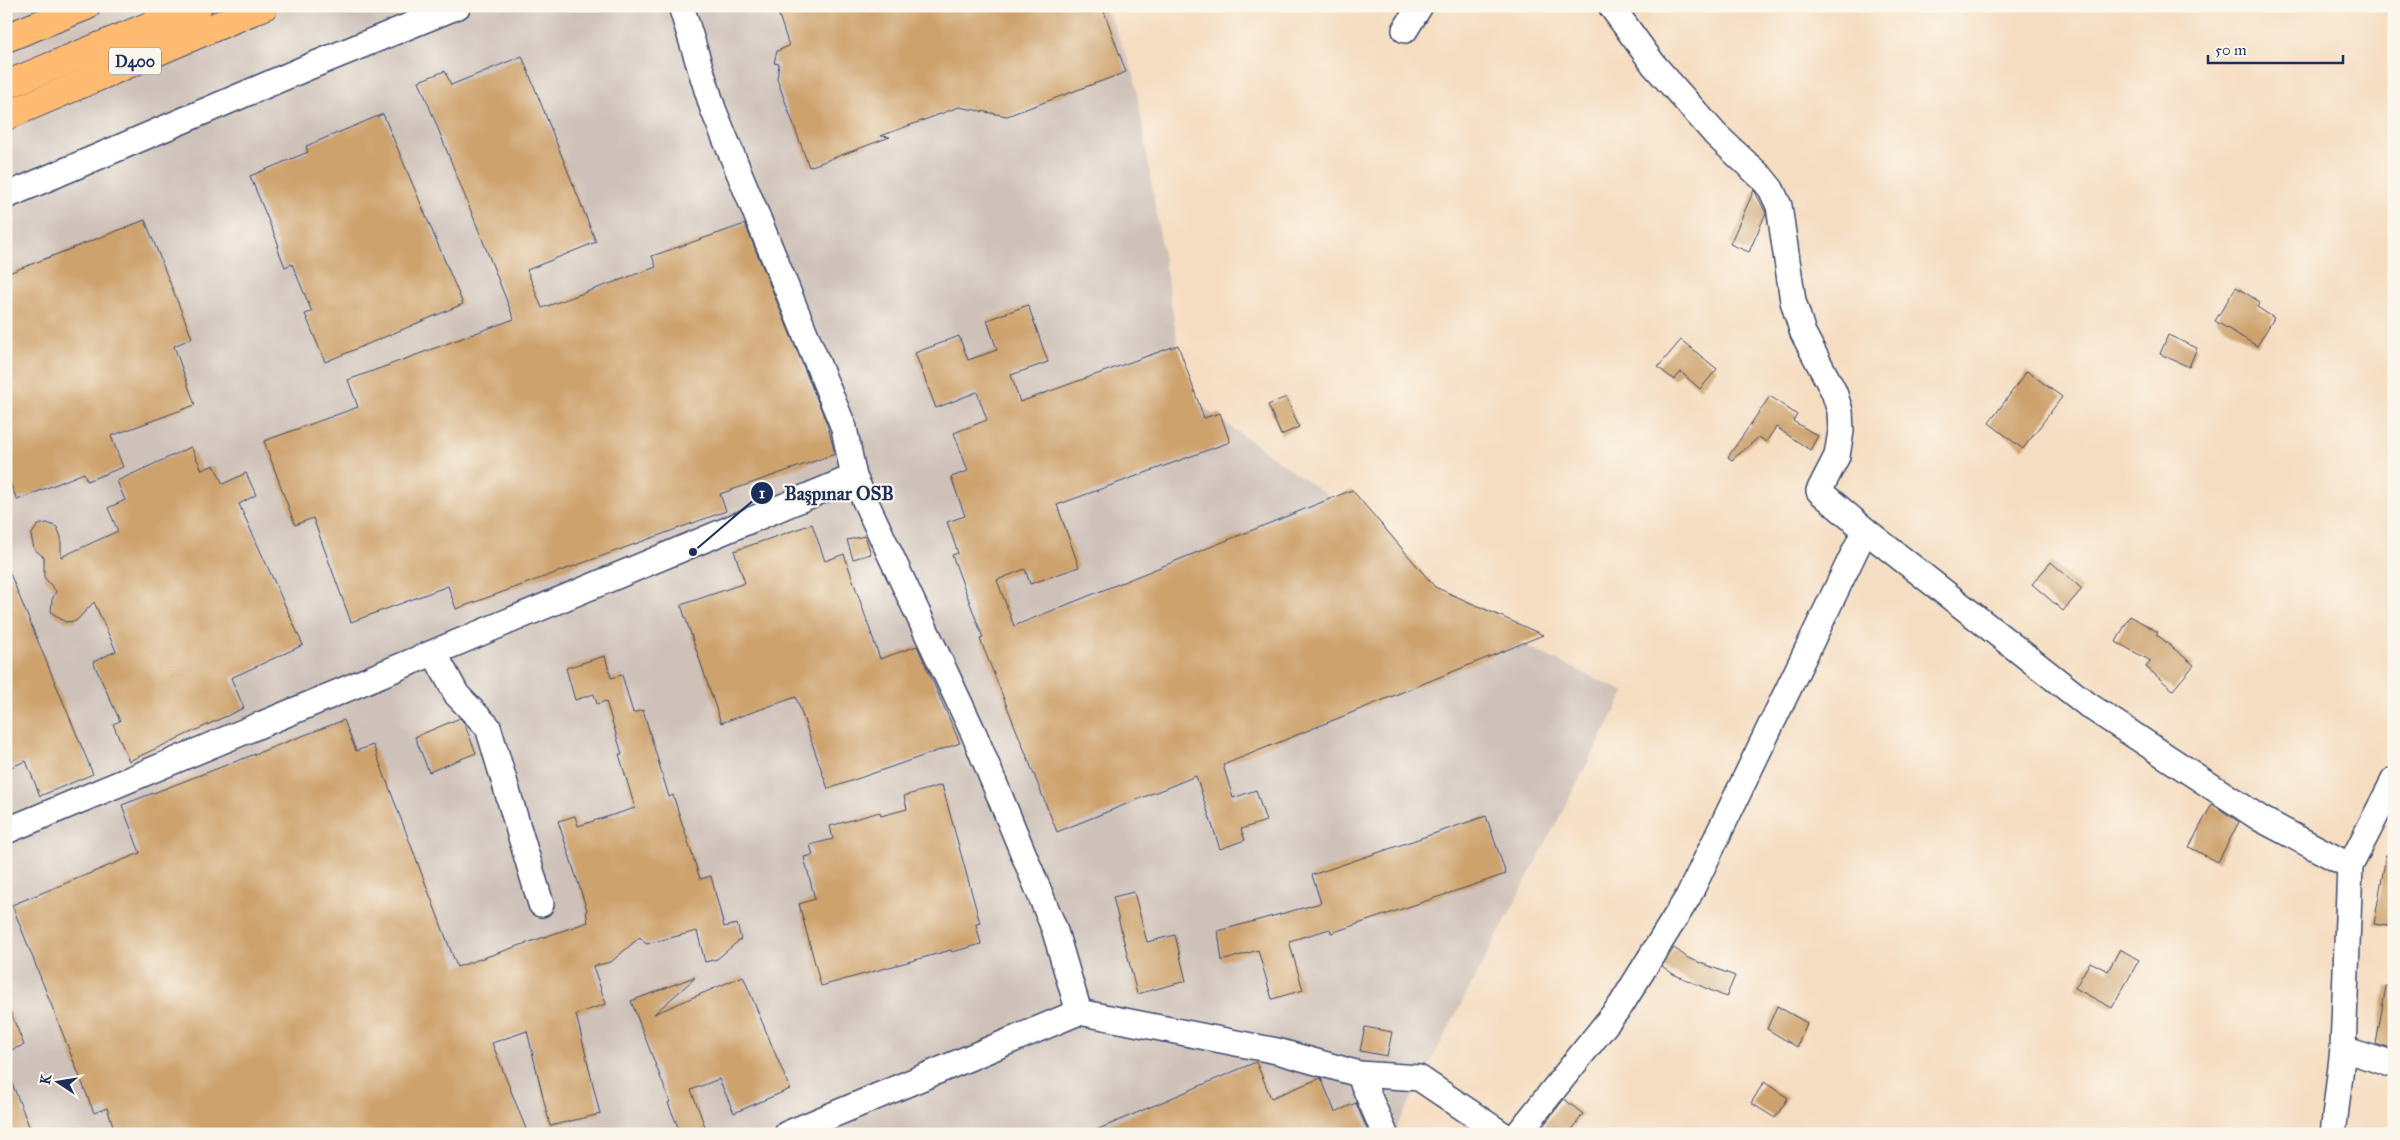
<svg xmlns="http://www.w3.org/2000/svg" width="2400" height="1140" font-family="'IM FELL Great Primer',serif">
	<rect width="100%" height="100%" fill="#fbf7ec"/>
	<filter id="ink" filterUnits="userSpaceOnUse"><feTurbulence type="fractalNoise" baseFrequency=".02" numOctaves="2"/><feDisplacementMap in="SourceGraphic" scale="10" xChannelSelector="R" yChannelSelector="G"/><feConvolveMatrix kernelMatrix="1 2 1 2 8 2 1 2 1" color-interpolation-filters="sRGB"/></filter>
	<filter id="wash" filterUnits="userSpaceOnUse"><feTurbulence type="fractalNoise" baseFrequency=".0096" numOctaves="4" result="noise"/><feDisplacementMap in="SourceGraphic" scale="20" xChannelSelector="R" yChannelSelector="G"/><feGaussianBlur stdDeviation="1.12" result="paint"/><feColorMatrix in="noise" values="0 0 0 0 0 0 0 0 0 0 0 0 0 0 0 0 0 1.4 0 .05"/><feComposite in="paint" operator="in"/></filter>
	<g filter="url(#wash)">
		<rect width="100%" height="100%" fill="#f5ddc1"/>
		<polygon fill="#cec1ba" points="6,6 1106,6 1134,75 1186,395 1345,508 1416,595 1625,692 1393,1134 6,1134"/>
		<g id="blocks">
			<g fill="#cda26d">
				<polygon points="776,6 1102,6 1126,72 1007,116 959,107 881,136 890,137 809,167 777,79 779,64 774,63 777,51 789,46"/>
				<polygon points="522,56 596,242 527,270 542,308 656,267 652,256 745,224 827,424 835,454 720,494 726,511 456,609 448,586 351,622 313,518 295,525 264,441 358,407 348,380 514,319 419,81 445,71 451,85"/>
				<polygon points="383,114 463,304 325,362 305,314 312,312 292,264 285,267 277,247 279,246 250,176 308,152 306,146"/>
				<polygon points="1754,190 1766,213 1749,252 1730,244"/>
				<polygon points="145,220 192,338 174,346 195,405 111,436 123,467 87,481 84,473 17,500 6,472 6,274"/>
				<polygon points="2236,287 2260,302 2257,307 2274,318 2257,346 2215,321"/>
				<polygon points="1028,305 1048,362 1011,375 1020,402 1178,345 1204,418 1220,413 1230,442 1057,505 1079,567 1030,584 1025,569 997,580 1014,626 1352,490 1435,587 1543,635 1223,765 1233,798 1256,790 1266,821 1241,829 1245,840 1220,849 1196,776 1057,832 980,639 983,638 952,555 958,553 947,522 965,516 951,477 968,471 954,433 987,420 977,392 936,408 915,353 959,336 968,360 997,350 987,320"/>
				<polygon points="2168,335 2197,348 2189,367 2160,354"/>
				<polygon points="1681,340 1717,369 1700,389 1681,372 1674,380 1658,367"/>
				<polygon points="2027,371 2062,397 2023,449 1989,423"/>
				<polygon points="1770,396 1797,415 1793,421 1818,436 1810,450 1776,427 1766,442 1759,437 1732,460 1728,457"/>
				<polygon points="1286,397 1299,427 1281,435 1268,405"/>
				<polygon points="191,447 202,470 214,465 223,484 246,473 256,495 239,504 303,645 231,678 244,708 129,761 113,724 120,721 93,662 116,651 94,602 76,621 65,622 51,612 52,600 56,591 44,577 44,557 34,549 31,535 37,526 41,524 47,523 57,527 61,537 61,557 118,531 108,508 125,500 117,481"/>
				<polygon points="812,524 825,561 844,554 880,659 917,646 960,743 828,789 796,697 721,723 681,605 745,583 734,551"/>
				<polygon points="865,536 871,554 853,559 847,540"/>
				<polygon points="2051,562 2082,589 2063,611 2032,584"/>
				<polygon points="6,564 93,774 40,796 26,761 6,769"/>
				<polygon points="2130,616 2158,632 2156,634 2194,665 2173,690 2146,667 2151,661 2116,642"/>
				<polygon points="605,656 611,678 622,675 633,713 643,710 669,797 673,795 700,879 711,876 724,927 737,924 741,939 717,959 705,962 697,931 646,944 640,937 611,962 593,966 606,1004 576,1014 600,1114 550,1126 527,1031 492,1043 528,1134 116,1134 107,1108 94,1113 12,905 140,853 122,805 344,720 356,751 373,745 457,967 588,922 586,912 587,910 558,821 575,816 578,826 635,808 619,754 622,754 606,701 597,704 594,694 575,700 566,668"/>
				<polygon points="460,718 464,723 476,753 429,772 415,737"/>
				<polygon points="942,785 980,923 976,924 981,944 952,952 951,950 821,986 799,904 815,899 804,857 813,855 810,845 833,839 830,826 880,812 881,816 907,809 904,796"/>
				<polygon points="2212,804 2239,822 2218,862 2189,847"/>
				<polygon points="1486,816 1506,874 1331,933 1330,929 1289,941 1303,990 1272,999 1258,950 1222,961 1218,931 1321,903 1312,875"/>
				<polygon points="2386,855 2394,855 2394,927 2374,924"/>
				<polygon points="1134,892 1147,942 1175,935 1186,981 1137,994 1113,897"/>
				<polygon points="1674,948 1688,958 1735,976 1726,997 1673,974 1662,966"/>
				<polygon points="2120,949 2139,960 2112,1008 2075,988 2090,962 2108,971"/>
				<polygon points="743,976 790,1089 734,1113 719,1079 691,1090 708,1134 681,1134 668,1103 670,1102 631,1001 694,977 695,978 654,1014"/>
				<polygon points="2386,986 2394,986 2394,1050 2376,1044"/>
				<polygon points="6,1001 24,1045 6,1052"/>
				<polygon points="1777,1006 1807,1023 1797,1047 1767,1029"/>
				<polygon points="1365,1027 1392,1032 1387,1056 1360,1051"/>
				<polygon points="1256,1062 1271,1098 1321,1078 1335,1112 1356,1103 1369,1134 1087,1134"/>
				<polygon points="6,1070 7,1070 32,1134 6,1134"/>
				<polygon points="1764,1082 1788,1098 1775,1118 1751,1103"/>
				<polygon points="1564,1099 1583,1114 1569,1134 1537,1134"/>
			</g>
		</g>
	</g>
	<g filter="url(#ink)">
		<use href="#blocks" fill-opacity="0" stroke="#3c496d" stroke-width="1"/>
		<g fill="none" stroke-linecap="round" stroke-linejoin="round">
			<defs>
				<g id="minor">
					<polyline points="681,6 713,109 844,428 854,477 974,734 1054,928 1079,1012 1277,1051 1359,1074 1419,1078 1502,1134"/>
					<polyline points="1611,6 1654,65 1686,101 1716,135 1762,178 1771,189 1779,206 1793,301 1803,333 1834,392 1840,411 1841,431 1837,456 1819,491 1865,530 2088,705 2261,819 2350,866"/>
					<polyline points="1405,30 1420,6"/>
					<polyline points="6,196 306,68 458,6"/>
					<polyline points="434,653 457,695 488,727 541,904"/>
					<polyline points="6,831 854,477"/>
					<polyline points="2343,1049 2394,1065"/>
					<polyline points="1359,1074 1385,1134"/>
					<polyline points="787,1134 1079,1012"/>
					<polyline points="1518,1134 1621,1005 1688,897 1865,530"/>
					<polyline points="2333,1134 2343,1049 2350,866 2394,780"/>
				</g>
				<g id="highway">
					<polyline points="6,38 86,6"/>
					<polyline points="6,85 198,6"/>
					<polyline points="6,116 264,6"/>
				</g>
			</defs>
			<use href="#minor" stroke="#3c496d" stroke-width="28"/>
			<use href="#highway" stroke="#3c496d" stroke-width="30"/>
			<use href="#minor" stroke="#fff" stroke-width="25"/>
			<use href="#highway" stroke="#febb71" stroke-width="28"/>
		</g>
	</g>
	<g text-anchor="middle" stroke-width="4.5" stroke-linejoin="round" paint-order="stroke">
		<rect fill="#fbf7ec" stroke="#5e6b89" stroke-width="1" x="109" y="47.5" width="52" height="27" rx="4"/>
		<g font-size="16" font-weight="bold" fill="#1b2f5e">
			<text x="135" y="67">D400</text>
		</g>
	</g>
	<path fill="none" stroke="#1b2f5e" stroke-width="2" d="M693 552L762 493"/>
	<g fill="#1b2f5e" stroke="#fbf7ec" stroke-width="2">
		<circle cx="693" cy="552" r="5"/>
		<circle cx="762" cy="493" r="12"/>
	</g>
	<g font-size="15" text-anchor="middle" font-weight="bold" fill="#fff">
		<text x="762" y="498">1</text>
	</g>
	<g font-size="19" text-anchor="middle" font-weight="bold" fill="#1b2f5e" stroke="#fbf7ec" stroke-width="4.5" stroke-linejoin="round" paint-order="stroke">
		<text x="839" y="500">Başpınar OSB</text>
	</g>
	<rect width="2400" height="1140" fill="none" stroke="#fbf7ec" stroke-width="25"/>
	<g transform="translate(58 1082) rotate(282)" stroke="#fbf7ec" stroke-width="4" paint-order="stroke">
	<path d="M0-4L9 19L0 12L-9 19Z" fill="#1b2f5e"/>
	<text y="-8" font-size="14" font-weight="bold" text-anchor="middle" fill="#1b2f5e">K</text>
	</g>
	<path d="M2208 55v8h135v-8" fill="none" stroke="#1b2f5e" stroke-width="2.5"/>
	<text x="2215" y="55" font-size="15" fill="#1b2f5e" stroke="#fbf7ec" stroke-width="4" paint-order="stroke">50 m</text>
</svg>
